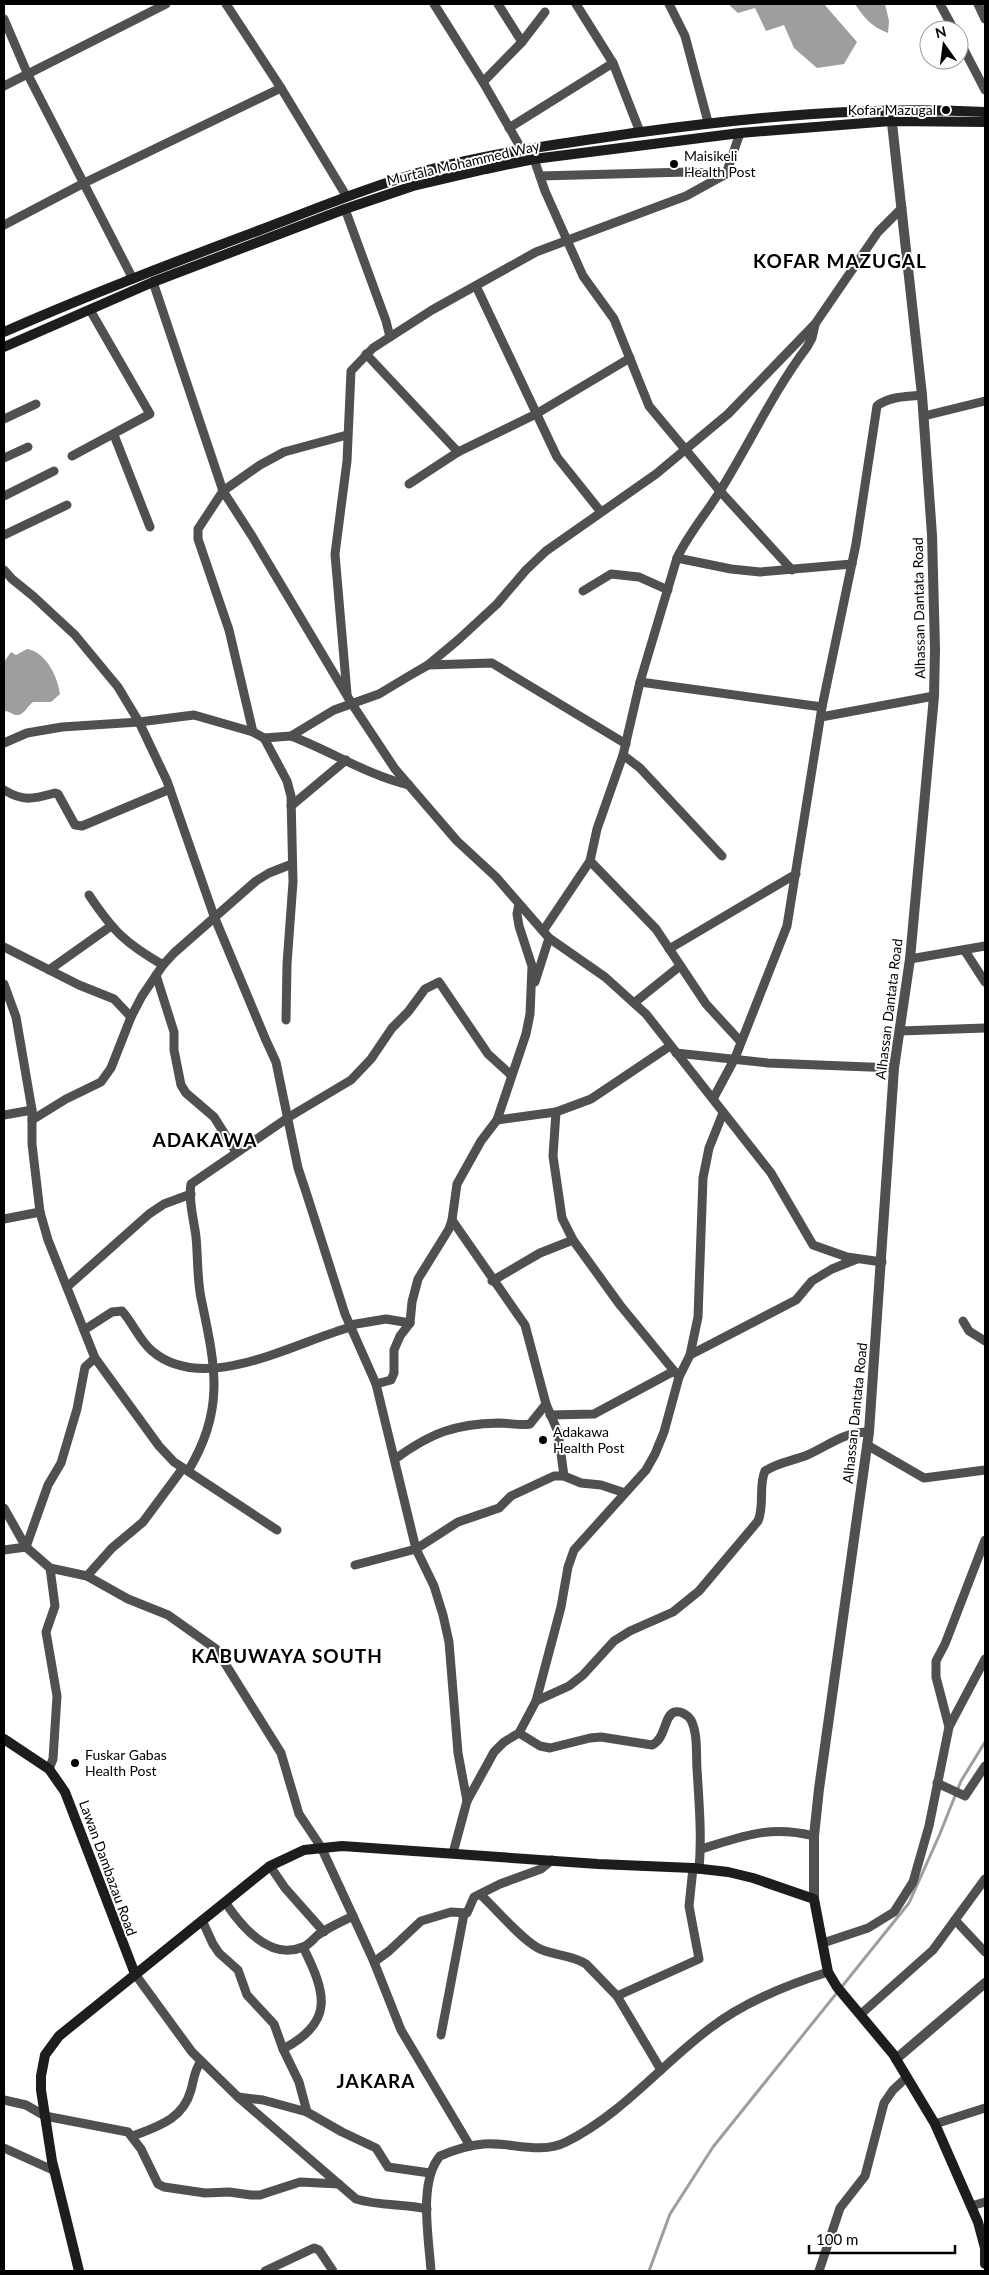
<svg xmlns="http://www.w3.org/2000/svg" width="989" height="2275" font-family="Lato,sans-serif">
	<rect width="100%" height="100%" fill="#fff"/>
	<g fill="#9e9e9e">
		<polygon points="728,4 824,4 857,42 844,64 817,68 794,48 784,25 766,31 755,8 738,13"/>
		<path d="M855 4H885L889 21 888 33C872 27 864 18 855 4Z"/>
		<path d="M27 649C46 652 58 677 60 694L51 702H33C27 706 24 716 16 715 11 714 10 711 4 711V662L11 652 16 655Z"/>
	</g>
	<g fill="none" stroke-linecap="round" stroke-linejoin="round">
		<polyline stroke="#9e9e9e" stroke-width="3" points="649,2271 670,2214 713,2147 909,1903 939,1836 961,1781 985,1742"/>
		<g stroke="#505050" stroke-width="9">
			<polyline points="226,4 281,88 347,197"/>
			<polyline points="434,4 483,82 522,150"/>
			<polyline points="498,4 522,42"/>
			<polyline points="576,4 613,63 640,132"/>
			<polyline points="669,4 685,36 708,122"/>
			<polyline points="940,4 954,30"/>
			<polyline points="978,4 985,19"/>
			<polyline points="4,19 28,75 133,279"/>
			<polyline points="959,40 985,90"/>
			<polyline points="483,82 522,42 545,12"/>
			<polyline points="4,86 166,4"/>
			<polyline points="509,128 613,63"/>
			<polyline points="534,159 545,191 583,276 614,319 649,406 720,491 792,570"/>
			<polyline points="540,176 688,172 726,174"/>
			<polyline points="345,209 386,321 390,337"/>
			<polyline points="4,225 84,183 281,88"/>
			<polyline points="153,282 223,491 252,536 352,704 395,769 457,841 496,877 549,938 605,977 646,1014 771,1173 813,1245 847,1257 882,1262"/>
			<polyline points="476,286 557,457 601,512"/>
			<polyline points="366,354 458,452 536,414 630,358"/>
			<polyline points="924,416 985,401"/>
			<polyline points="4,419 36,404"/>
			<polyline points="114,435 150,527"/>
			<polyline points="72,456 150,414 90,310"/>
			<polyline points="4,458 28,447"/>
			<polyline points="409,484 458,452"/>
			<polyline points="4,496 54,471"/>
			<polyline points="4,535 67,505"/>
			<polyline points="677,558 731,569 760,572 852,564"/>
			<polyline points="4,570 12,579 33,596 75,635 118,687 139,722 167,781 214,916 265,1038 276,1062 298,1168 306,1192 345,1314 376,1384 416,1549 434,1586 443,1615 449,1642 458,1753 467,1801 453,1853"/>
			<polyline points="583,591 611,574 639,577 668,590"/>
			<polyline points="428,665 492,663 626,744"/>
			<polyline points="640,682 822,707"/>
			<polyline points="347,694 335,554 347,461 351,371 373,348 390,337 432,310 536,252 686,196 726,174 740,133"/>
			<polyline points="821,717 934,696"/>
			<polyline points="253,732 229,630 198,539 198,529 223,491 260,465 284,452 347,435"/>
			<path d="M291 736C331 751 367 775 409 785"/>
			<polyline points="264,738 287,781 291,796 293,882 287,964 286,1020"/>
			<polyline points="4,743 27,733 62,727 139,722 194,715 253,732 264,738 291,736 334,710 379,694 409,676 428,665 458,640 497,604 526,570 546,551 656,474 728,414 815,324 878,232 902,208"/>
			<polyline points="623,755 640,768 722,856"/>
			<path d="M4 790C24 802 33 799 55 793L58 794 75 825 82 826 170 789"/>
			<polyline points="291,806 346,760"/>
			<polyline points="590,861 656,929 706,1004 740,1041"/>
			<path d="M89 895C113 931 125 943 163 965"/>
			<path d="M543 931 590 861 597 829 623 755 640 682 677 558C689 533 706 514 720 491 750 443 773 392 807 347L812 338 815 325"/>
			<polyline points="4,947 79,985 114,999 131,1017"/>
			<polyline points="669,949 796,874"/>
			<polyline points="965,951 985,982"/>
			<polyline points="910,959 985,946"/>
			<polyline points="49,970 111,926"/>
			<polyline points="156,975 174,1032 174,1050 181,1085 186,1093 214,1117 236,1152"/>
			<polyline points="535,982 549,938"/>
			<polyline points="4,984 16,1017 32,1110 32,1144 40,1212 48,1240 95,1358 159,1446 174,1462 277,1530"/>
			<polyline points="634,1003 680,966"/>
			<polyline points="900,1031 985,1028"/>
			<polyline points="676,1053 768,1063 894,1068"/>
			<path d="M713 1099 735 1058 787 926 822 707 856 544 877 406C889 396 907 397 922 395"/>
			<polyline points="556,1112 553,1156 562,1218 573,1240 620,1305 679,1377"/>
			<polyline points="4,1115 32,1110"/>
			<polyline points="32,1120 66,1099 101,1082 111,1068 131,1017 142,996 163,965 174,953 256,881 269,873 292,864"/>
			<polyline points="497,1120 556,1112 591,1099 670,1046"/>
			<polyline points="4,1219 40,1212"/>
			<polyline points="452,1220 525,1325 546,1404 558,1432 564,1476"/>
			<polyline points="492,1281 540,1253 573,1240"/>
			<polyline points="67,1287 149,1214 164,1204 191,1194"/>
			<polyline points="963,1321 969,1331 985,1341"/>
			<polyline points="350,1325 386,1319 410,1323"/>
			<path d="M84 1330 112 1312 122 1311C133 1323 139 1340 152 1351 205 1396 295 1342 351 1327"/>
			<polyline points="690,1355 796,1300 812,1281 832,1269 857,1259"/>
			<polyline points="376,1384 391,1380 394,1373 394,1350 400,1336 410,1323 412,1302 418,1279 449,1229 452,1220 457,1184 481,1141 497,1120 526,1034 530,1014 532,966 519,926 517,914 519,904"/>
			<polyline points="550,1415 594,1414 674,1371"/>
			<polyline points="867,1445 924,1478 985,1470"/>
			<path d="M395 1459C431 1433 454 1424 499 1423 510 1423 520 1426 530 1424L546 1404"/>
			<path d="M188 1471C226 1409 215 1365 201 1298 197 1278 198 1257 196 1237 194 1220 188 1200 191 1184L289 1117 351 1080 371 1059 392 1028 408 1012 425 989 439 982 488 1054 511 1075"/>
			<polyline points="4,1508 26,1547 50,1568 87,1576 128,1599 168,1615 216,1649 281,1753 299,1814 321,1847 353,1916 374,1962 401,2030 470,2146"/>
			<polyline points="26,1547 48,1485 61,1463 77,1409 85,1367 95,1358"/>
			<polyline points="4,1550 26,1547"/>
			<polyline points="355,1565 416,1549 458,1522 499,1508 511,1496 554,1476 564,1476 581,1483 601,1485 625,1493"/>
			<polyline points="87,1576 112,1548 143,1522 183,1468"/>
			<path d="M536 1701 569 1686 583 1675 614 1641 630 1631 673 1612 699 1591 758 1521C765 1504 758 1487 765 1471 777 1463 791 1461 805 1456 829 1446 842 1432 869 1432"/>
			<polyline points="949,1727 936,1677 936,1661 945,1644 985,1540"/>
			<path d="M519 1733 540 1746 550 1748 590 1738 601 1737 652 1745C666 1739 664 1714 675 1712 681 1711 688 1715 691 1720 698 1734 696 1754 697 1769 699 1802 702 1836 699 1869"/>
			<polyline points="49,1769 53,1759 57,1696 46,1632 55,1606 50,1568"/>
			<polyline points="937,1783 965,1796 985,1766"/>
			<polyline points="467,1801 494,1752 504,1742 519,1733 536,1701 561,1607 568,1567 574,1550 646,1470 655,1454 664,1432 679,1377 690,1355 698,1317 703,1178 709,1148 723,1113"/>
			<path d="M701 1849C744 1836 769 1825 814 1836"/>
			<polyline points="270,1866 285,1888 324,1932"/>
			<path d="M481 1895C497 1910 520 1938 538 1948 553 1956 571 1954 586 1964L617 1996 661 2070"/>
			<path d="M225 1902C241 1926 270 1961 303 1947 309 1945 313 1939 318 1935 329 1927 341 1922 353 1916"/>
			<polyline points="202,1920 213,1944 219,1953 238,1970 247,1995 274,2024 283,2049 299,2082 307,2112"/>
			<polyline points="955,1920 985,1952"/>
			<polyline points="823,1943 868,1928 894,1912 913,1882 929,1826 949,1727 985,1659"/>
			<polyline points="374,1962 389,1951 421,1921 451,1912 467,1913 474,1897 500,1884 541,1869 552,1860"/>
			<path d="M135 1974 192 2052 238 2097 356 2199C379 2206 404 2204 427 2209"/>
			<polyline points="617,1996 699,1959 689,1906 693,1868"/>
			<polyline points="861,2014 933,1950 985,1879"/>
			<polyline points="441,2035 464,1914"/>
			<path d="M283 2049C335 2022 326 1993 303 1947"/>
			<polyline points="238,2097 263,2100 307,2112 342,2132 376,2148 388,2167 430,2173"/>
			<polyline points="4,2100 26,2105 45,2116 128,2132 141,2149 158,2184 164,2187 205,2193 229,2192 251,2195 260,2195 300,2182 339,2184"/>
			<polyline points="935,2124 985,2108"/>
			<path d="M133 2136C159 2126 183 2119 191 2090 194 2079 194 2071 201 2061"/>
			<polyline points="4,2148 55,2171"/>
			<polyline points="971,2206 985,2202"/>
			<polyline points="265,2271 314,2248 319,2250 333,2271"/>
			<path d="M431 2271C429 2239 418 2182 440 2156 454 2150 469 2145 484 2144 510 2142 541 2155 566 2142 621 2115 661 2065 709 2029 744 2002 786 1985 828 1972"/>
			<polyline points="819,2271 840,2208 865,2176 884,2103 893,2090 907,2077"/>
		</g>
		<g stroke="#505050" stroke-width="10">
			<polyline points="814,1899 814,1836 819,1789 869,1432 894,1068 910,959 934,696 935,649 932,535 922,395 891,114"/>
			<polyline points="896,2059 985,1983"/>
		</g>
		<g stroke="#1d1d1d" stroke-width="10">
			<path d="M4 332C88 295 174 262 260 230 315 209 371 186 428 170 496 152 565 143 634 133 751 117 867 106 985 112"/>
			<polyline points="4,347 153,282 345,209 413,186 486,169 534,159 740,133 891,121 985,122"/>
			<polyline points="4,1739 49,1769 65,1792 135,1974"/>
			<polyline points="79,2271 52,2161 41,2090 41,2076 45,2055 59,2036 270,1866 304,1850 342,1846 598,1864 693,1868 728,1872 753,1878 814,1899 828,1972 837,1987 893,2054 935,2124 978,2222 985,2248 985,2264"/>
		</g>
	</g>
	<g fill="#000" stroke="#fff" stroke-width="2">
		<circle cx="946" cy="110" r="5"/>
		<circle cx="674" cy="164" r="5"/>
		<circle cx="543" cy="1440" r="5"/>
		<circle cx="75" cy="1763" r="5"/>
	</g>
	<g text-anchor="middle" stroke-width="4" stroke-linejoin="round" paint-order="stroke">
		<g font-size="14" fill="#000" stroke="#fff" text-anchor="start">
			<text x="936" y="115" text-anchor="end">Kofar Mazugal</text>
			<text x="684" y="161">Maisikeli<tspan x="684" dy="16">Health Post</tspan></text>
			<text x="553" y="1437">Adakawa<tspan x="553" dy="16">Health Post</tspan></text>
			<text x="85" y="1760">Fuskar Gabas<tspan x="85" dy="16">Health Post</tspan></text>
		</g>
		<g font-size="14" fill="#000" stroke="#fff">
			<text transform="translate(463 163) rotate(-13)" y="5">Murtala Mohammed Way</text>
			<text transform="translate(919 608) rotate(-91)" y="5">Alhassan Dantata Road</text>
			<text transform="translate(889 1009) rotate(-83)" y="5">Alhassan Dantata Road</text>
			<text transform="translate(855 1413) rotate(-84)" y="5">Alhassan Dantata Road</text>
			<text transform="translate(108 1868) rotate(70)" y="5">Lawan Dambazau Road</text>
		</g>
		<g font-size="19" font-weight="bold" letter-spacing="1" fill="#000" stroke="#fff">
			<text x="840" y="268">KOFAR MAZUGAL</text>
			<text x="205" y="1147">ADAKAWA</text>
			<text x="287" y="1663">KABUWAYA SOUTH</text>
			<text x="376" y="2088">JAKARA</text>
		</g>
	</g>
	<rect width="989" height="2275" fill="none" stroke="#000000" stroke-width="10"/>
	<g transform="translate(944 45) rotate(346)"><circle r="24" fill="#ffffff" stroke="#999999"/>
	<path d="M0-4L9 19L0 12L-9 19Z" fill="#000000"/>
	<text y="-8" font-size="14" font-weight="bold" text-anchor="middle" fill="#000000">N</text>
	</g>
	<path d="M809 2245v8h146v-8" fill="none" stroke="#000000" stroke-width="2.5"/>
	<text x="816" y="2245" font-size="15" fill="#000000" stroke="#ffffff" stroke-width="4" paint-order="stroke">100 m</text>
</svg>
